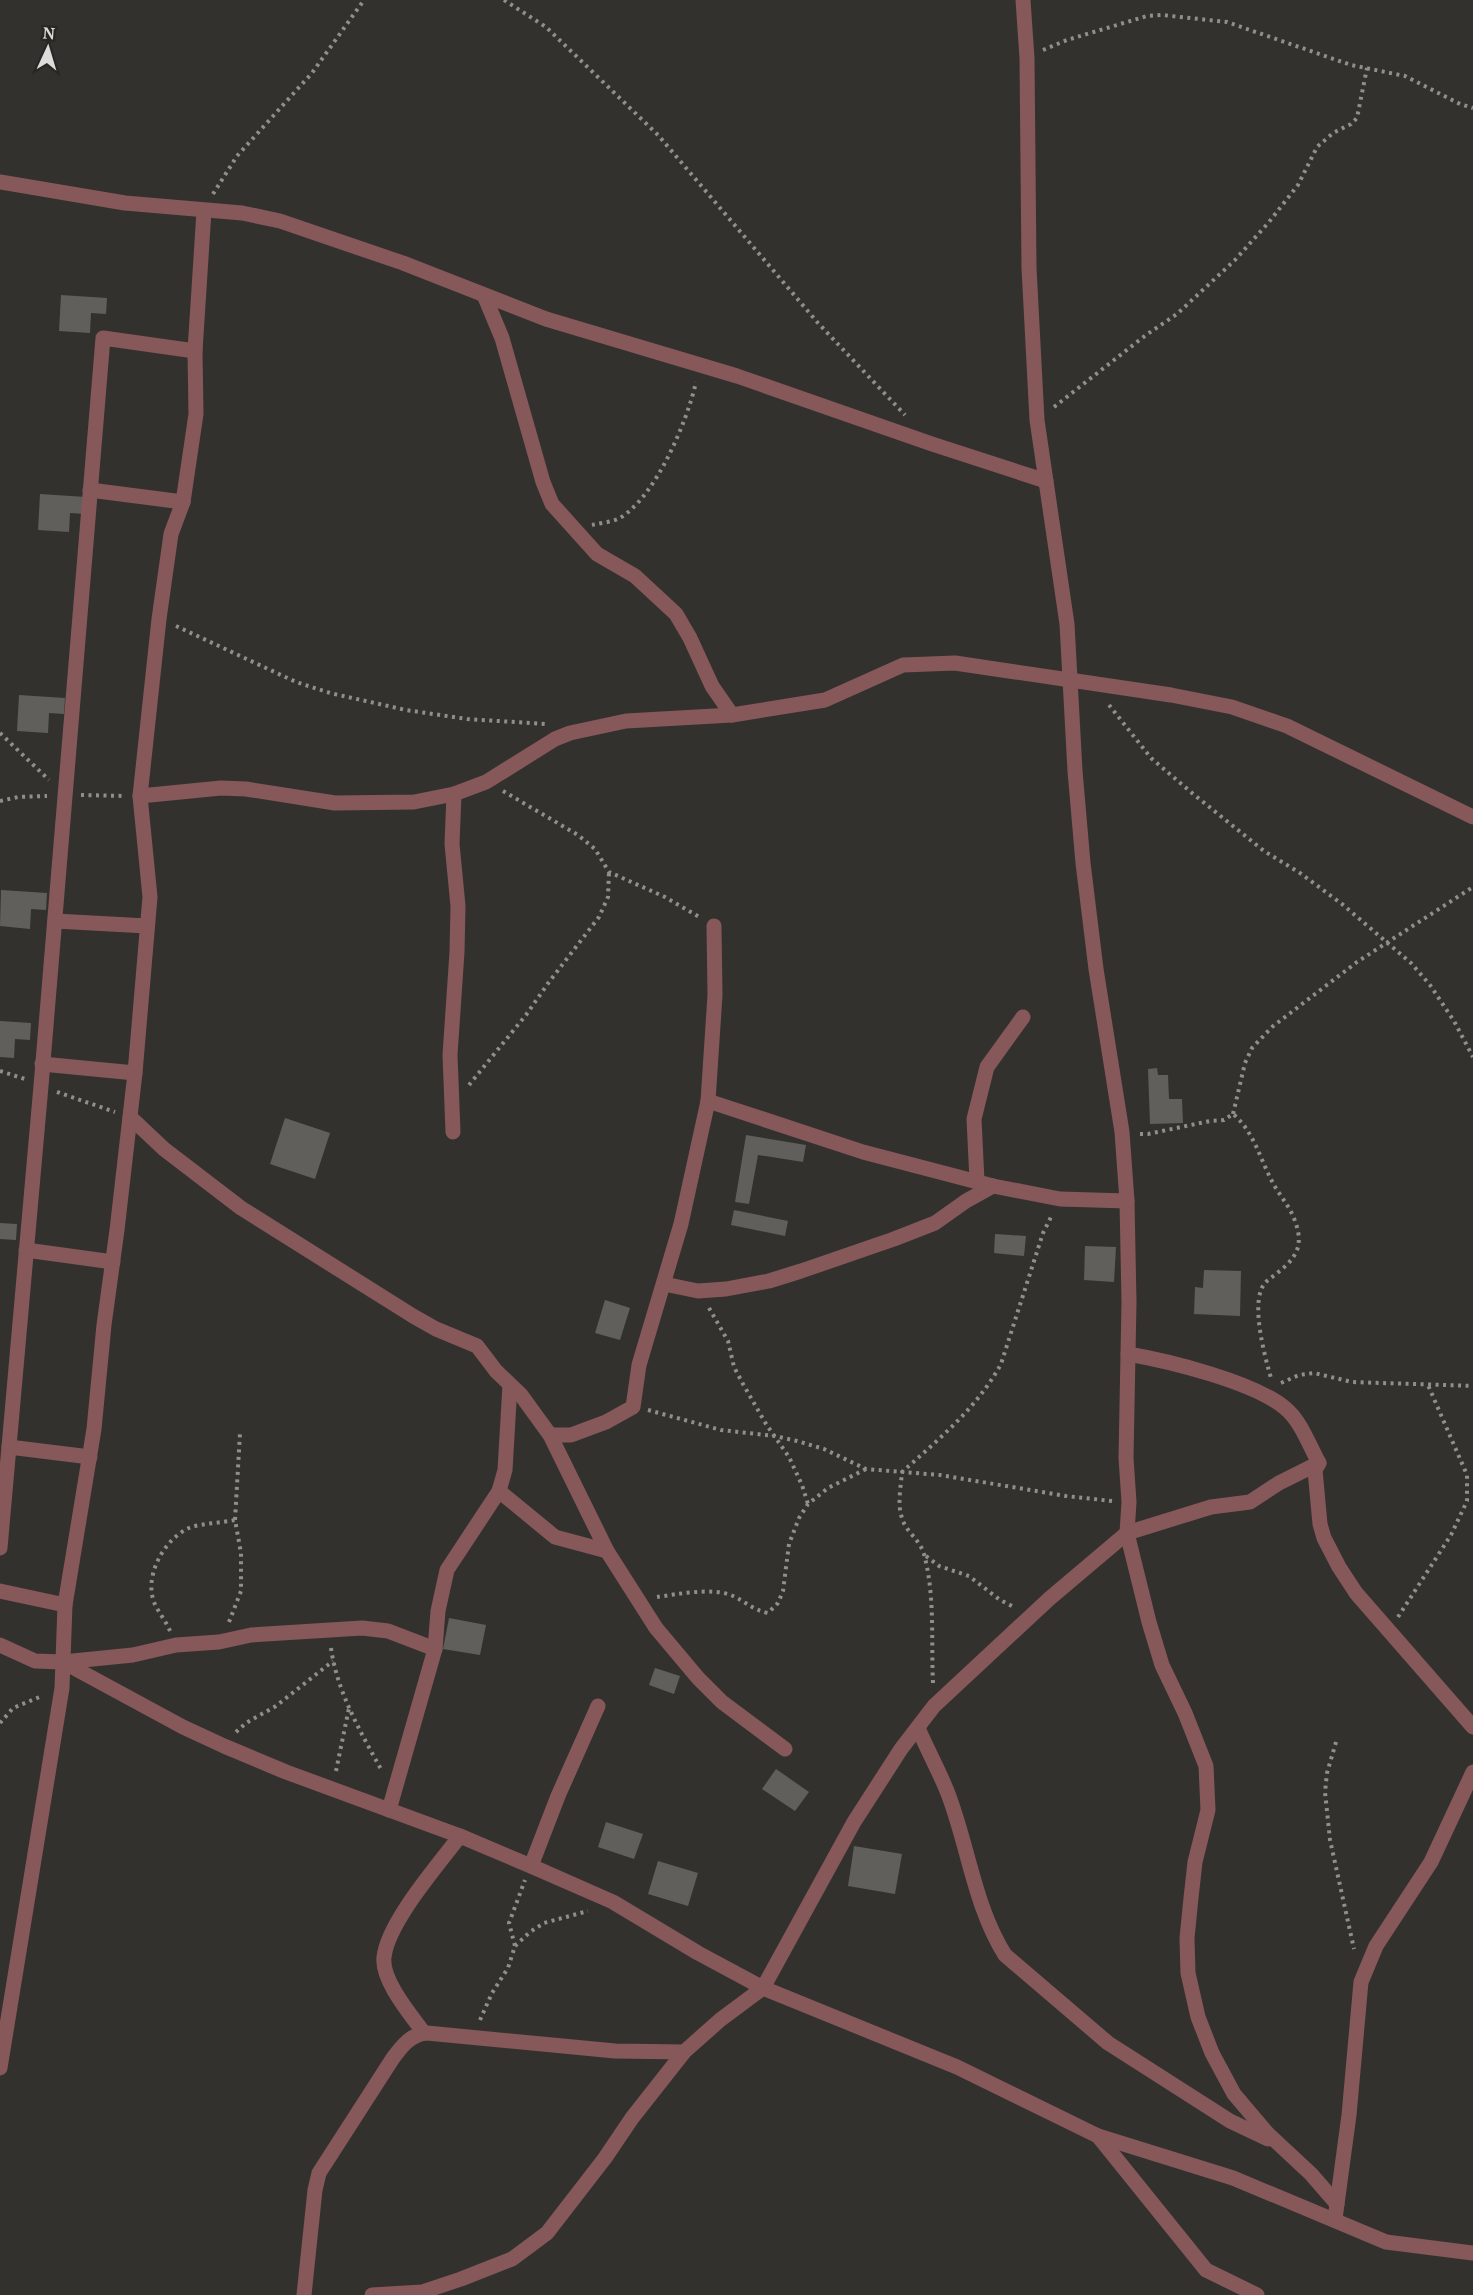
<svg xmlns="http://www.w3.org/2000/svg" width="1473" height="2295" font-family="'PT Serif',serif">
	<rect width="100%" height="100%" fill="#33312e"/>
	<g fill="#605f5b">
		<polygon points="61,295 107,298 106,314 91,313 90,333 59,331"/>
		<polygon points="40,494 86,497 85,514 70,513 69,532 38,530"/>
		<polygon points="19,695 65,698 64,714 49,713 48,733 17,731"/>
		<polygon points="1,890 47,893 46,910 31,909 30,929 0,926"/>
		<polygon points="0,1021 31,1023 30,1040 15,1039 14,1058 0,1057"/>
		<polygon points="1157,1068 1158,1075 1168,1075 1169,1099 1182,1099 1183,1123 1150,1124 1148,1069"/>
		<polygon points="285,1118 330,1133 315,1179 270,1164"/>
		<polygon points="746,1135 806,1145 803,1162 758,1155 749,1204 735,1202"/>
		<polygon points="734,1210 788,1221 785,1236 731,1225"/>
		<polygon points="0,1223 17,1224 16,1240 0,1239"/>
		<polygon points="995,1234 1026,1236 1024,1256 994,1253"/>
		<polygon points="1085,1246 1116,1247 1114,1282 1084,1280"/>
		<polygon points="1204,1270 1241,1271 1240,1316 1194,1314 1195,1287 1203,1288"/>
		<polygon points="605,1300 630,1308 620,1340 595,1333"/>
		<polygon points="449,1618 486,1625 480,1655 443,1649"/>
		<polygon points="655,1668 680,1676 674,1694 649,1685"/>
		<polygon points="776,1769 809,1792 795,1811 762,1789"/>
		<polygon points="606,1822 643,1834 634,1859 598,1847"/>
		<polygon points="854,1846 902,1854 895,1894 848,1886"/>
		<polygon points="658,1861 698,1873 688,1906 648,1894"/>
	</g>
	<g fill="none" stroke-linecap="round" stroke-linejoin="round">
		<g stroke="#908f8c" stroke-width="4" stroke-dasharray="3 4.5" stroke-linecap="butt">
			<polyline points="504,0 546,27 658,135 818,323 905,415"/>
			<polyline points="1043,50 1067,40 1147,16 1162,15 1227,22 1351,65 1405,76 1460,104 1473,108"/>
			<polyline points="213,194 237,156 312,73 364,0"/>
			<polyline points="1054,407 1146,335 1177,314 1235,260 1269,222 1298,185 1317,147 1333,133 1351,124 1357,118 1367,68"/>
			<path d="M592 525C601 523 612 522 620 518 656 496 687 422 696 382"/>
			<polyline points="176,626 296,682 330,693 406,710 467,719 545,724"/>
			<polyline points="1109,705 1151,758 1192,793 1264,851 1300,873 1342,904 1411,963 1430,985 1454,1021 1473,1057"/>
			<polyline points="0,733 49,780"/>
			<polyline points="503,791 578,835 595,849 609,872 665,897 701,918"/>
			<polyline points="81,795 125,796"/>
			<polyline points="0,801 18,797 47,796"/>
			<polyline points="0,1071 25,1079"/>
			<polyline points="469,1085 526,1015 549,982 599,917 608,897 609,872"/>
			<polyline points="57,1092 115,1112"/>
			<polyline points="1233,1114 1245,1063 1252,1048 1272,1027 1357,962 1473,887"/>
			<path d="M1140 1134H1148L1210 1121 1224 1120 1233 1114C1254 1131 1261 1162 1274 1185 1281 1197 1290 1207 1295 1221 1298 1229 1300 1238 1298 1247 1294 1262 1278 1272 1267 1281 1248 1297 1265 1357 1271 1378"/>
			<polyline points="709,1308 728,1341 734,1367 743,1384 766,1424 789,1457 802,1485 808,1504"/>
			<polyline points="1281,1383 1299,1375 1314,1373 1352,1382 1473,1386"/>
			<polyline points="648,1410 721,1430 775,1436 797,1441 824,1449 866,1469 940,1475 1066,1496 1112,1501"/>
			<polyline points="926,1556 939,1566 969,1576 1000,1600 1014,1607"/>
			<path d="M657 1597C678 1594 714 1587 733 1596 746 1602 753 1610 768 1613L778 1603 783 1591 789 1544 799 1518 808 1504 828 1488 866 1469"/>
			<polyline points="1398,1617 1451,1535 1467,1501 1467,1475 1428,1385"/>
			<polyline points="229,1622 241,1591 241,1553 235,1520 240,1433"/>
			<path d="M170 1631C166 1621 158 1612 154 1602 144 1576 164 1539 189 1528 202 1523 221 1523 235 1520"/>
			<path d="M331 1648C337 1692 361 1733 382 1771"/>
			<path d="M933 1683C931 1641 935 1599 925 1558 921 1539 906 1533 902 1518 897 1504 901 1486 902 1472 939 1439 977 1408 1001 1364L1043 1233 1052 1215"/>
			<polyline points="0,1723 13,1708 42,1696"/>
			<polyline points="236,1732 246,1723 276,1706 333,1661"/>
			<polyline points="1336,1742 1327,1773 1325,1792 1330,1840 1354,1949"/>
			<polyline points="336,1771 349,1708"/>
			<polyline points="515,1946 530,1932 544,1923 588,1911"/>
			<polyline points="480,2020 492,1993 508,1968 515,1946 509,1923 525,1880"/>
		</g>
		<g stroke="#865859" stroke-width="15">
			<polyline points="1023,0 1027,58 1029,268 1037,420 1067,624 1075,771 1083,863 1096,969 1122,1132 1127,1201 1129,1302 1126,1458 1129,1502 1127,1533 1149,1622 1162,1665 1185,1713 1206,1766 1208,1810 1195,1862 1191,1898 1187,1938 1188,1973 1198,2017 1212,2053 1234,2094 1268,2134 1311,2174 1337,2204 1335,2219"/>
			<polyline points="0,182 125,203 242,213 280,221 403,263 546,319 737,376 932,444 1046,481"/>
			<polyline points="484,295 502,338 543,482 552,504 597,554 635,576 676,614 690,638 712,686 732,715"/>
			<polyline points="90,490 183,502"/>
			<polyline points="140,796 221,788 246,789 335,803 414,802 454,794 486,782 555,739 570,733 626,721 732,715 825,700 903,665 955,663 1171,695 1232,707 1287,726 1473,817"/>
			<polyline points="55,921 147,926"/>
			<polyline points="42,1064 135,1073"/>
			<polyline points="708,1101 863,1152 993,1186 1060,1199 1127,1201"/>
			<polyline points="130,1117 164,1149 241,1208 413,1316 436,1329 477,1346 496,1371 521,1395 550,1435 607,1551 656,1628 698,1678 722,1702 785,1749"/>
			<polyline points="453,1132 450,1055 457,952 458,906 452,844 454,794"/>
			<polyline points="977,1181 974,1119 987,1067 1023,1017"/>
			<polyline points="26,1250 113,1262"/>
			<polyline points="664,1284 698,1291 726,1289 769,1281 801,1271 894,1239 935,1223 966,1201 993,1186"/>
			<path d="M1128 1354C1169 1361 1254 1382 1285 1408 1301 1421 1309 1445 1319 1463L1315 1470 1320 1524 1324 1538 1339 1567 1356 1593 1473 1727"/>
			<polyline points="550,1435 571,1435 606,1422 633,1407 639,1365 681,1224 708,1101 715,995 714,926"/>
			<polyline points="9,1447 90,1457"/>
			<polyline points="499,1491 555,1537 607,1551"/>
			<polyline points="0,1548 41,1086 103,338 195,351"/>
			<polyline points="0,1591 65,1605"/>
			<polyline points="0,1645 35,1661 63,1662 183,1727 224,1746 286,1772 460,1836 531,1866 613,1902 698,1953 763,1988 957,2067 1098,2136 1233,2178 1386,2242 1473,2253"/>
			<polyline points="63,1662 133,1655 176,1645 219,1642 251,1635 362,1628 388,1631 435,1649"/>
			<path d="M918 1728C927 1749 938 1769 947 1791 968 1844 974 1906 1005 1955L1108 2043 1230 2121 1268 2139"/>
			<polyline points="389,1810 435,1649 438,1611 447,1570 499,1491 505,1470 510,1385"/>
			<polyline points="531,1866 558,1796 598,1706"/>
			<path d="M424 2033C411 2015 381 1980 384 1957 388 1922 438 1865 460 1836"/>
			<polyline points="0,2068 62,1688 65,1605 94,1429 104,1325 117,1230 135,1073 150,897 140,796 159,619 171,534 183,502 196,414 195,351 204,211"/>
			<polyline points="1098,2136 1206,2270 1257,2295"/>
			<polyline points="1337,2204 1349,2115 1361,1982 1376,1946 1431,1862 1473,1772"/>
			<path d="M304 2295 315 2190 319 2173 393 2058C402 2046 411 2034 427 2033L615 2051 684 2052"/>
			<polyline points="372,2295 422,2292 461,2279 512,2259 547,2233 605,2158 632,2118 684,2052 720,2020 763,1988 854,1822 901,1749 934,1706 1049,1599 1127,1533 1211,1507 1250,1502 1279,1483 1319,1463"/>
		</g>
	</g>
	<g transform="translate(48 48) rotate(4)" stroke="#292724" stroke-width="4.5" paint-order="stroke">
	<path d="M0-4.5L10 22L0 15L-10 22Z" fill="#dddcda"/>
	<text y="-9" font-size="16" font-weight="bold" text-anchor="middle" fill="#dddcda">N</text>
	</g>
</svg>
